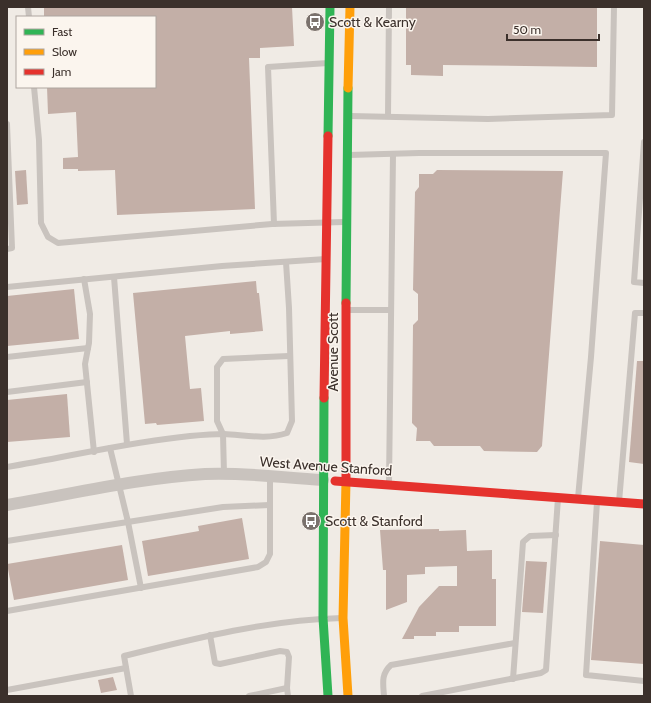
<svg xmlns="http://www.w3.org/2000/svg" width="651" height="703" font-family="Cabin,sans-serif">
	<rect width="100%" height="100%" fill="#f0ebe5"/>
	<g fill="#c3afa7">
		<polygon points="44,7 292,7 294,46 260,48 260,58 249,58 255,209 117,215 115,170 78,171 78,169 63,169 63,158 78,157 76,112 48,114 47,87 155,87 155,17 44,17"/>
		<polygon points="406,7 597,7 597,67 443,65 443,76 411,75 411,65 406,65"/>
		<polygon points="26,170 28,204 17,205 15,171"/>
		<polygon points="437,170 563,171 542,446 537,452 484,451 480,446 434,446 430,441 416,441 417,428 412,423 413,325 418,320 418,294 413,290 415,192 419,187 419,174 433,174"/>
		<polygon points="256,281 257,293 259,293 263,331 230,334 230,331 185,336 190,389 201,388 204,421 157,425 156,423 145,424 133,293"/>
		<polygon points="74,289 79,339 7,346 7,296"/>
		<polygon points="637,361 644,361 644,464 629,462"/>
		<polygon points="67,394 70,437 7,442 7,400"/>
		<polygon points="242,518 249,559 148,576 142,541 199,531 198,526"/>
		<polygon points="439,529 439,531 466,530 467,551 492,550 492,579 496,579 496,626 459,626 459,632 436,632 436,636 414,636 414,639 402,639 419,607 439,586 457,586 457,566 425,567 425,574 407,575 407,602 386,610 386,570 383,570 380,530"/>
		<polygon points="600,541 644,545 644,664 591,660"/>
		<polygon points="122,545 128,580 14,600 7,564"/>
		<polygon points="526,561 547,562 543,613 522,612"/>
		<polygon points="113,677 117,690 101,693 98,680"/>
	</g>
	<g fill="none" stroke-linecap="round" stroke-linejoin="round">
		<g stroke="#c9c3be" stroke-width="6">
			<polyline points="28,7 29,17"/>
			<polyline points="34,87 39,140 41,223 48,237 58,243 272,224 344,222"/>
			<polyline points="350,116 488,119 612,115 614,7"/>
			<polyline points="388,116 389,7"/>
			<polyline points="7,124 12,248 7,249"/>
			<polyline points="644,142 634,282 644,283"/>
			<polyline points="349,155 419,153 606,153 591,357 578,498"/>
			<polyline points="274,224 268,67 328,63"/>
			<polyline points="114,277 127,444"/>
			<polyline points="84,279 90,314 89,343 85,364 94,452"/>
			<polyline points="7,287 222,266 326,259"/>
			<polyline points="347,310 391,310"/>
			<polyline points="7,357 88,348"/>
			<polyline points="7,392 87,382"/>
			<polyline points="110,448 128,522 141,588"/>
			<path d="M7 467C68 457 128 442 190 436 201 435 213 434 224 434 245 435 267 440 287 433L292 421 289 308 286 262"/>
			<polyline points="224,474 223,434 217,421 217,367 223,359 289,356"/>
			<polyline points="389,484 393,154"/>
			<polyline points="597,502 586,675 644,681"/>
			<polyline points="619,502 635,313 644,313"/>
			<polyline points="7,541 223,507 269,505"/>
			<polyline points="7,611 258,567 266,562 270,554 270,476"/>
			<polyline points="210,635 215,663 220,664 280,651 287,652 289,657 287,688 288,696"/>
			<polyline points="513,679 523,542 530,536 556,535"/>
			<polyline points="7,690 126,668"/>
			<path d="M131 696 124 656C196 638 267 620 342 618"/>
			<polyline points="249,696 287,688"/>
			<path d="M384 696C383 683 381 674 391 665L515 643"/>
			<polyline points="422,696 541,673 546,670 558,498"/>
		</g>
		<path stroke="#c9c3be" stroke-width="12" d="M7 505C72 494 139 478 205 474 244 472 284 478 323 480"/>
		<g stroke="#30b455" stroke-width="9">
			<polyline points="328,136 330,7"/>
			<polyline points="346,303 348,88"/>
			<polyline points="324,398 323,618 328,696"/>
		</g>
		<g stroke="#ff9f0a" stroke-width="9">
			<polyline points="348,88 350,7"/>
			<polyline points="346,481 343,618 348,696"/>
		</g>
		<g stroke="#e5322d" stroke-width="9">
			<polyline points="346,303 346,481"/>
			<polyline points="324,398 328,136"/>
			<polyline points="335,481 644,504"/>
		</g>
	</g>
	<defs>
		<symbol id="bus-disc" viewBox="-11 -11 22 22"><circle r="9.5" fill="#7a716c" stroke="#fbf5ee"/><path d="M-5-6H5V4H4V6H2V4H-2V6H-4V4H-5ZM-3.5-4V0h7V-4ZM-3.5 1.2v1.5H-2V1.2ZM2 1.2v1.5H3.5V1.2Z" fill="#fff"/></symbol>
	</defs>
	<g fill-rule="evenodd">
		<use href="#bus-disc" x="304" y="11" width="22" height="22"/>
		<use href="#bus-disc" x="300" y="510" width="22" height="22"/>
	</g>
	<g text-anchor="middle" stroke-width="3" stroke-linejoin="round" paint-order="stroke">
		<g font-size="14" fill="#3b302b" stroke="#fbf5ee" text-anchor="start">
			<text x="329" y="27">Scott &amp; Kearny</text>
			<text x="325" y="526">Scott &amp; Stanford</text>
		</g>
		<g font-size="14" fill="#3b302b" stroke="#fbf5ee">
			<text transform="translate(333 352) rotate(-90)" y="5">Avenue Scott</text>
			<text transform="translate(326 466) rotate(4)" y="5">West Avenue Stanford</text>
		</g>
	</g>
	<rect width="651" height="703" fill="none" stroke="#3b302b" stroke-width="16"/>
	<rect x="16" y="16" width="140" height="72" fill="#fbf5ee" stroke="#aea6a0"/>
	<rect x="24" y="29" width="20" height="6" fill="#30b455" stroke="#aea6a0"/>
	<text x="52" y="36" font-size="12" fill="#3b302b">Fast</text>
	<rect x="24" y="49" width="20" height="6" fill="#ff9f0a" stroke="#aea6a0"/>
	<text x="52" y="56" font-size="12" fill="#3b302b">Slow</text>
	<rect x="24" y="69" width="20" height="6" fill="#e5322d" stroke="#aea6a0"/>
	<text x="52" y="76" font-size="12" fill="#3b302b">Jam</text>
	<path d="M507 34v6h92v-6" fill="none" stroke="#3b302b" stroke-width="2"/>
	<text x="513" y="34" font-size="12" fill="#3b302b" stroke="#fbf5ee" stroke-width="3" paint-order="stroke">50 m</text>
</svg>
